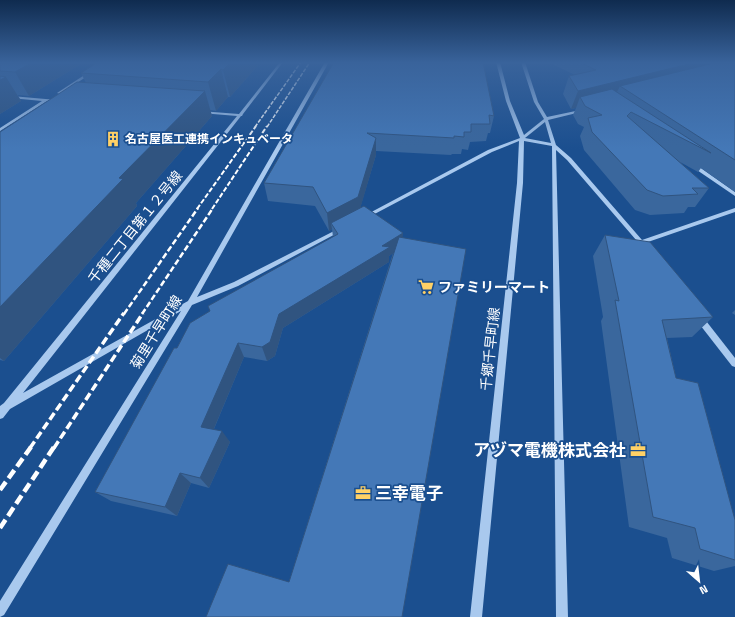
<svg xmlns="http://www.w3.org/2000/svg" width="735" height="617" font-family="'Titillium Web','Noto Sans JP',sans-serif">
	<rect width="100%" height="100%" fill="#1b4f8f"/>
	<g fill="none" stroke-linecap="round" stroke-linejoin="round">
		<g fill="#a9c9ee" fill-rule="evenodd">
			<polygon points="280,62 283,62 243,114 242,116 241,116 23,393 188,301 325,62 329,62 197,297 234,282 338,229 342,229 343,230 238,286 192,305 4,615 0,617 0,601 181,311 10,409 3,418 0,419 0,406 4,403 237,116 201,113 200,113 200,111 239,114"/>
			<path d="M496 62H500L510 101 524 135 544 119 534 102 521 62H525L538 102 547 117 585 109V111L548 120 556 145 571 158 642 240 735 208V212L645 243 648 247 645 249 643 248 567 160 556 150 568 617H556L552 146 524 141 523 183 482 617H470L517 183 519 141 492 152 367 218H363L362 217 488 150 520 138 506 101ZM545 122 551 143 525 138Z"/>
			<polygon points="89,72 92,73 60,94 57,93"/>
			<polygon points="0,95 57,100 59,101 57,102 47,101 0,131 0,128 42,101 0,97"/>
			<polygon points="691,164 695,164 735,192 735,196 691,166"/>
			<polygon points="700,316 703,317 735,358 735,367 732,366 697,321 696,319 697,317"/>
		</g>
		<g stroke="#fff" stroke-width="1.5" stroke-dasharray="4 1.5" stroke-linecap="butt">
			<polyline points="255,127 301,62"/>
			<polyline points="267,127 310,62"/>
		</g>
		<g stroke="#fff" stroke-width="2" stroke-dasharray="5 2" stroke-linecap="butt">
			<polyline points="197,209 256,126"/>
			<polyline points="212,209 267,126"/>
		</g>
		<g stroke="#fff" stroke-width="2.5" stroke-dasharray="6 2.5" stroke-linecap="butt">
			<polyline points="124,314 198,208"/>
			<polyline points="142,314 213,208"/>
		</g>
		<g stroke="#fff" stroke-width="3.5" stroke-dasharray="8 3.5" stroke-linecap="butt">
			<polyline points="30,448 124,313"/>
			<polyline points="54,448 143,313"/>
		</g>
		<g stroke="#fff" stroke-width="4.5" stroke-dasharray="10 4.5" stroke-linecap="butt">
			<polyline points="0,490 31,447"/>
			<polyline points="0,528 54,447"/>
		</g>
	</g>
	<g fill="#3a679d">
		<polygon points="0,62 84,62 29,96 18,95 21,101 0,114"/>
		<polygon points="98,62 261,62 230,97 228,97 216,111 210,110 212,116 136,203 137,206 4,361 0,360 0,132 86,83 81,73"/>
		<polygon points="334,62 494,116 490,133 488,133 486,141 470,142 468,150 462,149 461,154 452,154 451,155 376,151 376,155 360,208 403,233 289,582 393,253 389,256 389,262 283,328 275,356 267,361 244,357 214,429 230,442 209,488 191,483 177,516 111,501 95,492 177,348 333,237 332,229 329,231 315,206 268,201 264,183"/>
		<polygon points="548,62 735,62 735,192 701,168 698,172 680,162 709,188 695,207 688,207 684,213 650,215 635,210 584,150 580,136 584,127 578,124 573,115 576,108 571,109 563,94 569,76 575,75"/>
		<polygon points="605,235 713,317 692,337 667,338 676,378 735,520 735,566 714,571 672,558 667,538 629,527 601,321 603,317 593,256"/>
		<polygon points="735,310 735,315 732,313"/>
	</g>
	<g fill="#305480">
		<polygon points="33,62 84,62 29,96 15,72"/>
		<polygon points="231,62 261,62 230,97 223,70"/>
		<polygon points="697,62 722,62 620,86 614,98 580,97 576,108 571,109 578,91"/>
		<polygon points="221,69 228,97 216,111 208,82"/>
		<polygon points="6,77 21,101 0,114 0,80"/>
		<polygon points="205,91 212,116 136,203 137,206 4,361 0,358 0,307 119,178"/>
		<polygon points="376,138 376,155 358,216 331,223 332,229 329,231 327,213"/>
		<polygon points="403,233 402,248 389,256 389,262 283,328 275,356 267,361 262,347 279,314 382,246"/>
		<polygon points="238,343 244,357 210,438 201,427"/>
		<polygon points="222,431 230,442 209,488 200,478"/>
		<polygon points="180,473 191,483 177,516 165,507"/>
	</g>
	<g fill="#4478b7" stroke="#305480">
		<polygon points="0,62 33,62 15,72 0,71"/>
		<polygon points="98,62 231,62 223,70 221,69 208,82 81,73"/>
		<polygon points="334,62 483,62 494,116 489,115 490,124 471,124 471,132 464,132 464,137 454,136 454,138 367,133 376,138 358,197 327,213 313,187 264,183"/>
		<polygon points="589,62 697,62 578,91 569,76 596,70 583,64"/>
		<polygon points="718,62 735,62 735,160 620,86"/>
		<polygon points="0,76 6,77 0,80"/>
		<polygon points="77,82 205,91 119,178 123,179 0,307 0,132"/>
		<polygon points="612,89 711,153 631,112 627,116 709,188 692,188 698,194 663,196 647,190 592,132 588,118 602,115 585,106 580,97"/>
		<polygon points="364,206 403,233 382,246 390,247 279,314 270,342 262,347 238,343 201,427 222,431 200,478 180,473 165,507 95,492 174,348 177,348 190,323 210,311 208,306 338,234 331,223"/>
		<polygon points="605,235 650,242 713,317 662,320 676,378 698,383 735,520 735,560 700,549 695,528 653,517 615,300 619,301"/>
		<polygon points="399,237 466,249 402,617 206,617 228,564 289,582"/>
	</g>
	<linearGradient id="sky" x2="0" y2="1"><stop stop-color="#0f2b4f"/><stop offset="0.42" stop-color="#39639b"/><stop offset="1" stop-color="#39639b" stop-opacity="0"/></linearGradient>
	<rect width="735" height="149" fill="url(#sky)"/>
	<defs>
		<symbol id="building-bare" viewBox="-9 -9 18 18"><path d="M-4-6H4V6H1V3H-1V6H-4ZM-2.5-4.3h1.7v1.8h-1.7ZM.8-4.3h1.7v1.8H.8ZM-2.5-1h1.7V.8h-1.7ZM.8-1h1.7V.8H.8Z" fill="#ffd166" stroke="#1b4f8f" stroke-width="2.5" paint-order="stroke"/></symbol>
		<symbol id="supermarket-bare" viewBox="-9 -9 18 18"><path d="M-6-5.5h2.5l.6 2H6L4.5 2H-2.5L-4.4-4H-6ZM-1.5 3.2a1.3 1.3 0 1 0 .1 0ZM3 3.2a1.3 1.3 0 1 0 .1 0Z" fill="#ffd166" stroke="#1b4f8f" stroke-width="2.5" paint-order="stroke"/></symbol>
		<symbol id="office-bare" viewBox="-9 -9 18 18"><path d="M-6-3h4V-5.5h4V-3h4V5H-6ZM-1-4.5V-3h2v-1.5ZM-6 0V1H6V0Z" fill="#ffd166" stroke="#1b4f8f" stroke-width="2.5" paint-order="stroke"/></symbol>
	</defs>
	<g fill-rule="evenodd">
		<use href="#building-bare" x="102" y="128" width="22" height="22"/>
		<use href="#supermarket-bare" x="415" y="276" width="22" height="22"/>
		<use href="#office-bare" x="627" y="439" width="22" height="22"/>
		<use href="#office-bare" x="352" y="482" width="22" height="22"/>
	</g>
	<g text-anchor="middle" stroke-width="3.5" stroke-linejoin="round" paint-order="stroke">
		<g font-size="12" font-weight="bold" fill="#fff" stroke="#1b4f8f" text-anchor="start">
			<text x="125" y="143">名古屋医工連携インキュベータ</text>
		</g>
		<g font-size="14" fill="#fff" stroke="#1b4f8f">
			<text transform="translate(135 227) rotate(-51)" y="5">千種二丁目第１２号線</text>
			<text transform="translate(156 332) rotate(-58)" y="5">菊里千早町線</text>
			<text transform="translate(490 349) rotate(-84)" y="5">千郷千早町線</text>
		</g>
		<g font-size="14" font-weight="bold" fill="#fff" stroke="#1b4f8f" text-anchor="start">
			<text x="438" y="292">ファミリーマート</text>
		</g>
		<g font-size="17" font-weight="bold" fill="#fff" stroke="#1b4f8f" text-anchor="end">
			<text x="626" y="456">アヅマ電機株式会社</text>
			<text x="375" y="499" text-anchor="start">三幸電子</text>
		</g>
	</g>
	<g transform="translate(699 581) rotate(152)" stroke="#1b4f8f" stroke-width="3" paint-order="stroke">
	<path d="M0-3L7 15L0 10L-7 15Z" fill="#ffffff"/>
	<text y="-6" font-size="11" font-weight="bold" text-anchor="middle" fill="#ffffff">N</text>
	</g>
</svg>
